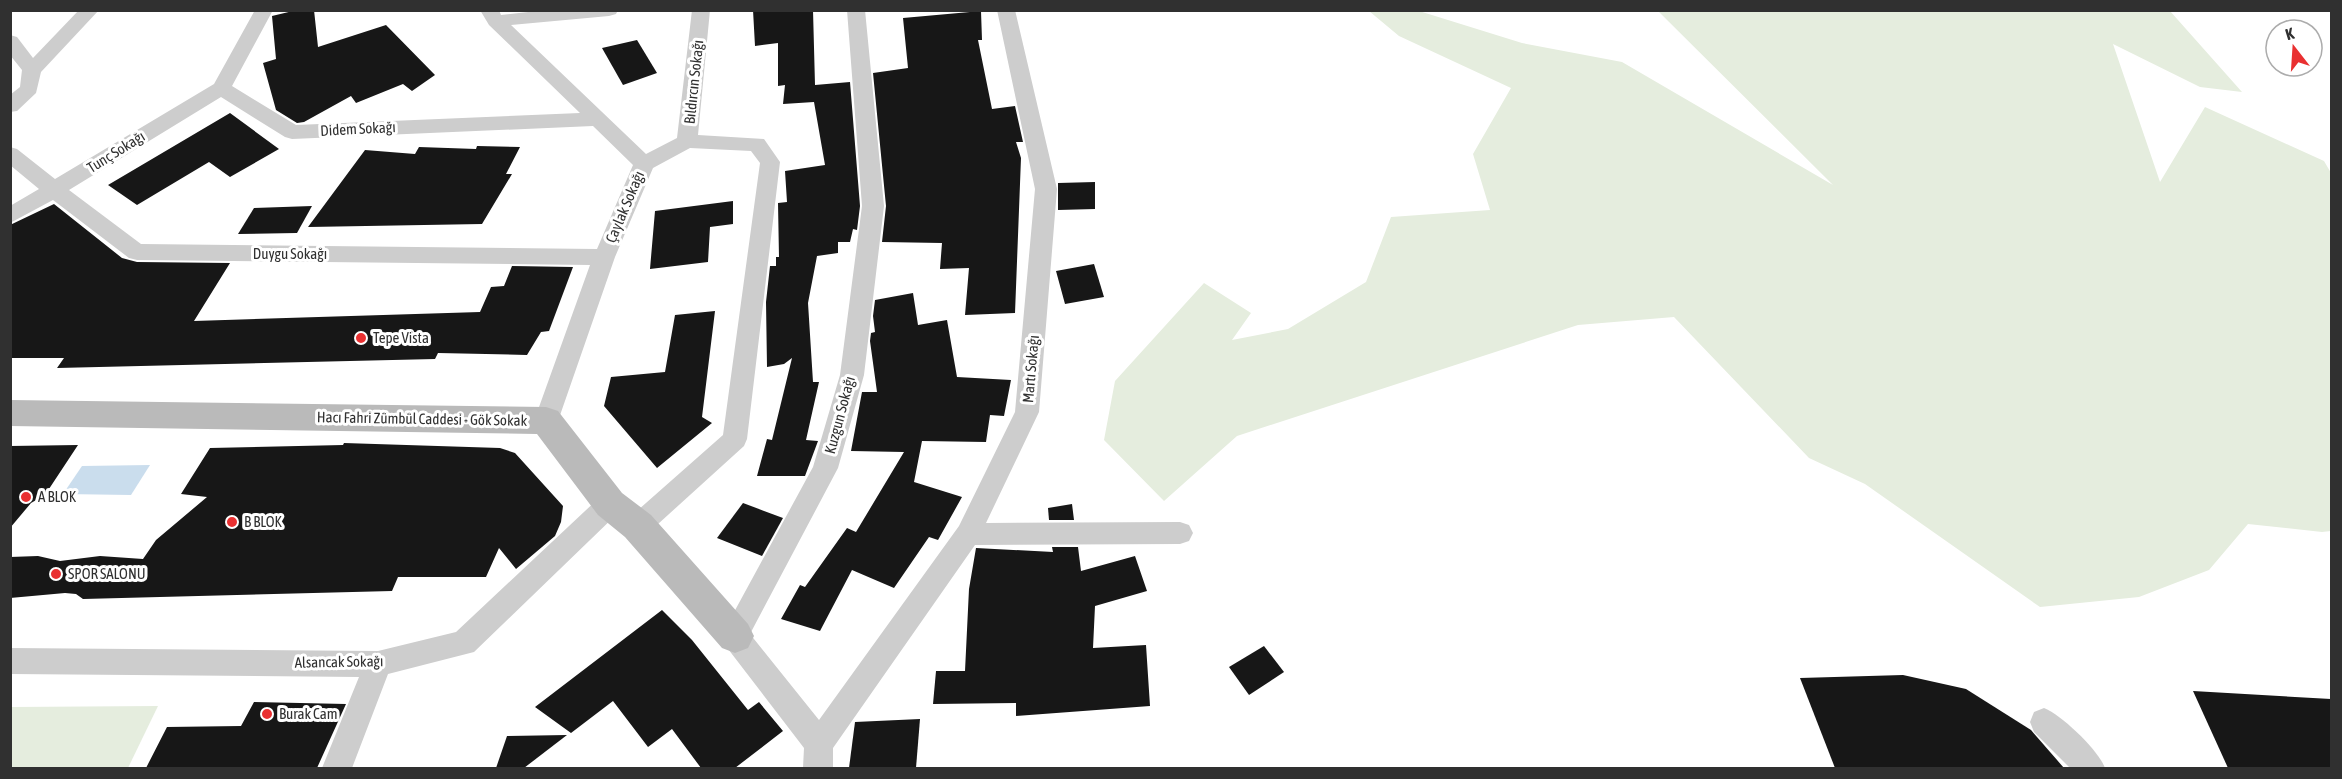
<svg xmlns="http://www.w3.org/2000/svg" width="2342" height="779" font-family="'Asap Condensed',sans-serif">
	<rect width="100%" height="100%" fill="#fff"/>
	<g fill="#e5edde">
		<polygon points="1369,11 1419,11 1522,43 1622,62 1833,185 1658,11 2170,11 2242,92 2200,87 2113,44 2160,182 2205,107 2324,161 2331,173 2331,531 2322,532 2248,524 2209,570 2139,597 2040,607 1865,484 1809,458 1674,317 1578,325 1237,436 1164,501 1104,440 1115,381 1204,283 1251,313 1232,340 1288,329 1366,282 1391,217 1490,210 1473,154 1511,88 1399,36"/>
		<polygon points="158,706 128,768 11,768 11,707"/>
	</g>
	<polygon fill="#cadded" points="150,465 131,495 63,494 82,466"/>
	<g fill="#171717">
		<polygon points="297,10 314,10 318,47 386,25 435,75 412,91 403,84 356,103 351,96 304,122 297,123 276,110 263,63 276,59 272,16"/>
		<polygon points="753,10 813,10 815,85 850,82 860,206 857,230 853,229 850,242 838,242 838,253 817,256 808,303 813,382 819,382 806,440 818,441 805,476 757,476 767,439 772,440 792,358 784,364 767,367 766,302 770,266 776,266 776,257 779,257 778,203 787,202 785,171 825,165 814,102 783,104 785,85 778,86 778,43 755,46"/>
		<polygon points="981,11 982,40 978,40 992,109 1015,106 1023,142 1016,142 1021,158 1015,313 965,315 969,268 940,269 942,243 882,242 886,206 873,73 908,68 903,18"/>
		<polygon points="637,40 657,73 623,85 602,48"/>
		<polygon points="230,113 279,149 230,177 209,162 137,205 108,185"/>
		<polygon points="477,146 520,147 506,174 512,174 482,224 308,227 365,150 415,154 419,147 476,149"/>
		<polygon points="1095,182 1095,209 1058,210 1058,183"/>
		<polygon points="733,201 733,224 710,227 708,262 650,269 655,211"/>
		<polygon points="54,204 122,258 137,262 230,263 194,321 480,312 491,287 504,286 512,266 573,267 549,331 541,332 527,355 438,353 435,359 57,368 64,358 10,358 10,225"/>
		<polygon points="312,206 297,233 238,234 254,208"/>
		<polygon points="1094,264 1104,297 1065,304 1056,271"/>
		<polygon points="913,293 918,325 947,320 957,377 1011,380 1004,416 990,415 986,442 922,441 914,482 962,497 938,540 929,537 894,588 852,570 820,631 781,619 800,585 805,587 847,528 856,532 904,452 851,451 862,392 877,392 870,341 871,333 875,332 873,316 875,300"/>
		<polygon points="715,311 702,417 712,423 657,468 604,406 611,377 665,372 675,315"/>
		<polygon points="344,443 500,448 515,453 563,506 561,522 555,536 516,569 499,548 486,577 398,577 392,591 83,599 76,594 65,593 10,598 10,557 38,556 60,561 100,556 143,559 156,540 207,497 181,494 210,448 343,445"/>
		<polygon points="78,445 45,495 31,503 10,528 10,446"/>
		<polygon points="743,503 783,518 762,556 717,538"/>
		<polygon points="1072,504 1074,520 1049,520 1048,508"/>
		<polygon points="1052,547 1078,547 1081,571 1135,556 1147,591 1095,606 1093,648 1146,645 1150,706 1016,716 1016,703 933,704 936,671 965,671 969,589 976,548 1053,552"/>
		<polygon points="662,610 692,640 748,710 759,702 783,731 735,768 701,768 672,729 648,747 613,701 571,733 535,707"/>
		<polygon points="1264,646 1284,672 1249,695 1229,667"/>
		<polygon points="1903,675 1966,689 2031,730 2064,768 1835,768 1800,678"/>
		<polygon points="2193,691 2331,699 2331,768 2228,768"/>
		<polygon points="254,702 346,704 317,768 146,768 167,727 241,726"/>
		<polygon points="920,719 916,768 849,768 855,722"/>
		<polygon points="567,735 524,768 496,768 507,736"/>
	</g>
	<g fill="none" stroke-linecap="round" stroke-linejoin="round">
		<g fill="#cdcdcd" fill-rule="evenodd">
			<polygon points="79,10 99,10 41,72 36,93 17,111 10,112 10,95 20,87 22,70 10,55 10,35 17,37 33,58"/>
			<path d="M255 10H273L232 86 296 125 580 113 489 25 480 10H499L501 15 546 10H618L616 14 609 16 511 25 646 154 677 138 692 10H710L698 135 764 139 780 162 747 439 744 446 647 534 638 537 629 534 625 526 629 518 723 435 760 163 751 151 690 148 653 168 615 257 558 421 555 428 546 431 537 428 534 421 590 265 137 260 129 258 53 200 10 223V206L39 189 10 165V147L17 149 55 179 214 84ZM221 97 285 137 292 139 593 126 633 165 597 249 141 244 69 190Z"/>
			<polygon points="847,10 865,10 884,206 864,375 838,468 750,634 819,720 959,526 1015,412 1035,189 997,10 1015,10 1057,189 1039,412 986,523 1180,522 1189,525 1193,533 1189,541 1180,544 975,545 833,748 833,768 803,768 804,748 725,645 721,636 813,467 840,375 862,206"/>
			<polygon points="610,493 619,496 623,504 619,512 474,652 388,674 352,768 322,768 359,677 10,674 10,648 378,651 456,632 601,496"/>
			<path d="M2044 708C2062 715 2099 751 2105 768H2070L2034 732 2030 722 2034 712Z"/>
		</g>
		<polygon fill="#bababa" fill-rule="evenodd" points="10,400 546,407 558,411 622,493 651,515 748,624 754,636 748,648 735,653 722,648 625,537 598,515 537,434 10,426"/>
	</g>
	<g fill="#e93031" stroke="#fff" stroke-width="2">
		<circle cx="361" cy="338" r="6"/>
		<circle cx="26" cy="497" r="6"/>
		<circle cx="232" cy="522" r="6"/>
		<circle cx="56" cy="574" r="6"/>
		<circle cx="267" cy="714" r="6"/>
	</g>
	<g text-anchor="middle" stroke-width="6" stroke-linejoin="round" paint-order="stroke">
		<g font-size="15" fill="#303030" stroke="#fff">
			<text transform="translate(694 82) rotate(-84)" y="5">Bıldırcın Sokağı</text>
			<text transform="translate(358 129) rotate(-3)" y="5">Didem Sokağı</text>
			<text transform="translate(116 152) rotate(-32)" y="5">Tunç Sokağı</text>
			<text transform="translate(625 207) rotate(-67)" y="5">Çaylak Sokağı</text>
			<text x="290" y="259">Duygu Sokağı</text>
			<text transform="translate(1031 369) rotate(-85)" y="5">Martı Sokağı</text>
			<text transform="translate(840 415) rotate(-75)" y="5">Kuzgun Sokağı</text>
			<text transform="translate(422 419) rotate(1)" y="5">Hacı Fahri Zümbül Caddesi - Gök Sokak</text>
			<text transform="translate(339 662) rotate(-1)" y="5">Alsancak Sokağı</text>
		</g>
		<g font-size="15" fill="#303030" stroke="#fff" text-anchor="start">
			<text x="373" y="343">Tepe Vista</text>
			<text x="38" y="502">A BLOK</text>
			<text x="244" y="527">B BLOK</text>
			<text x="68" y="579">SPOR SALONU</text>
			<text x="279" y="719">Burak Cam</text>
		</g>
	</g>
	<rect width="2342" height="779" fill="none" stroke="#303030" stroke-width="24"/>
	<g transform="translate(2294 48) rotate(343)"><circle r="28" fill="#ffffff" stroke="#acacac" stroke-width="1.5"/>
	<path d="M0-4.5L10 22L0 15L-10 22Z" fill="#e93031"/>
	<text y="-9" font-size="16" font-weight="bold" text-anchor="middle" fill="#303030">K</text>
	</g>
</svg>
